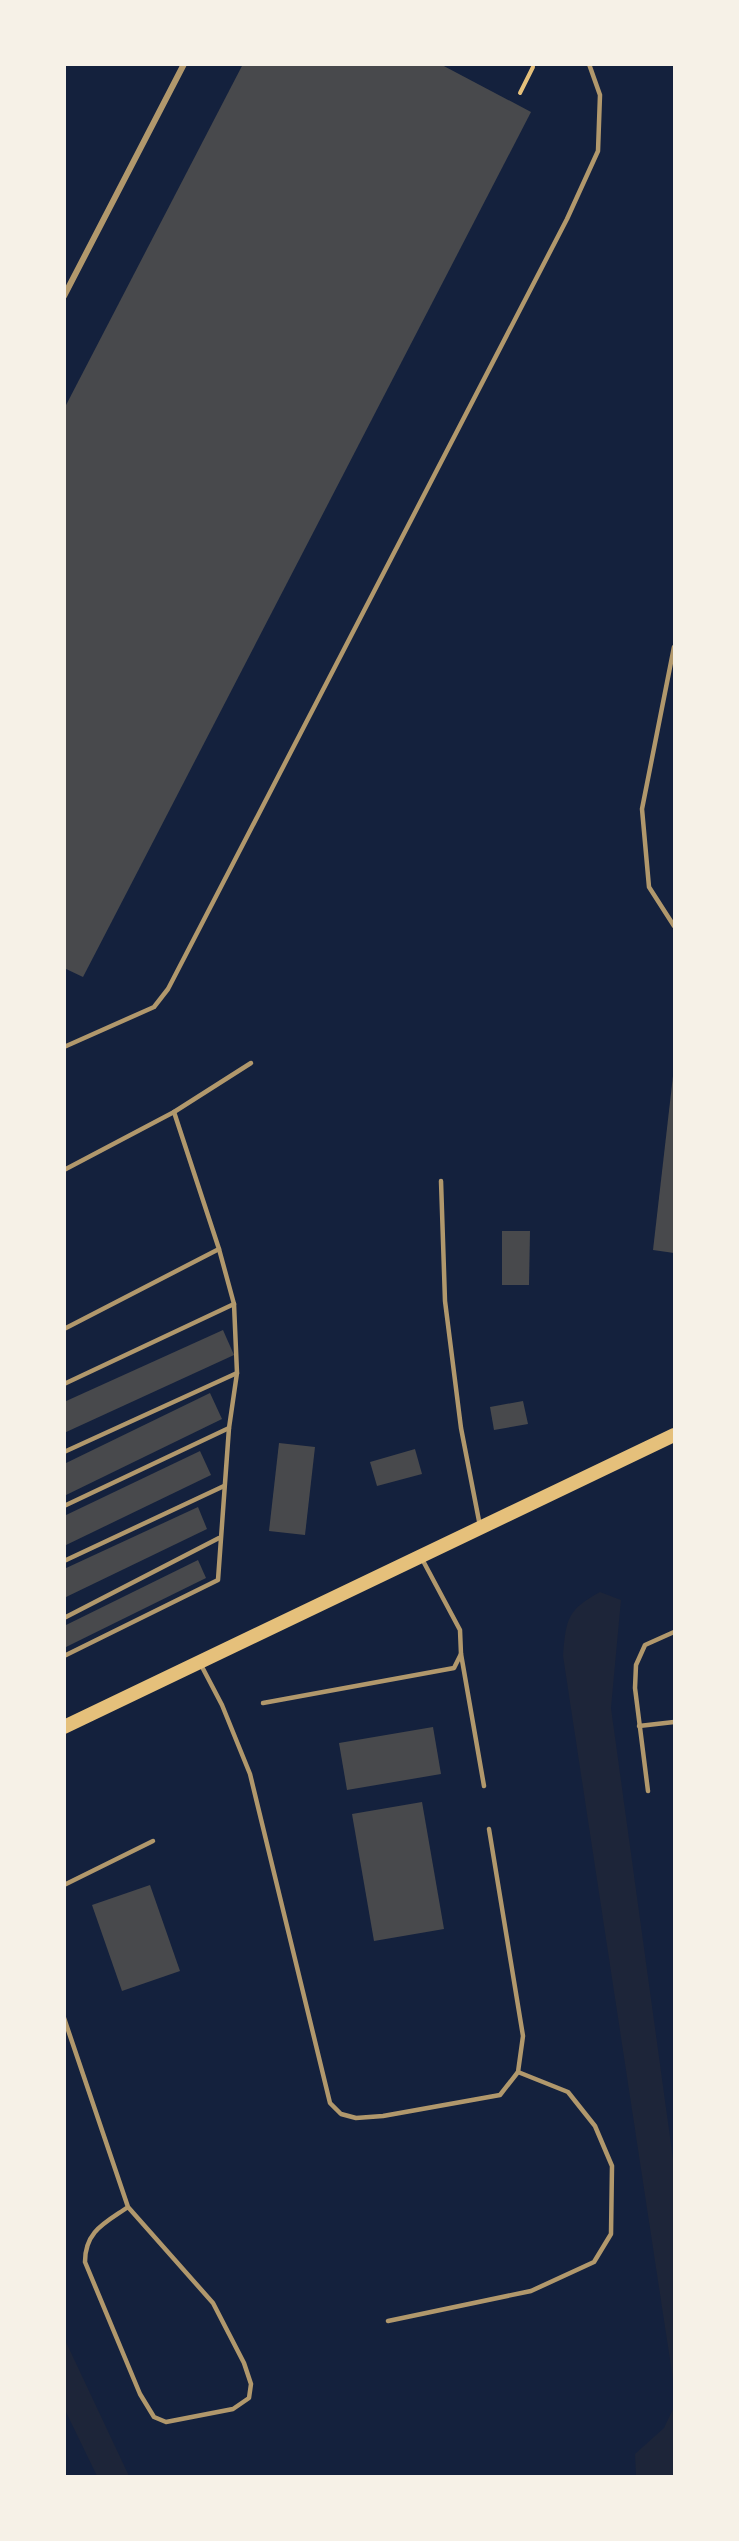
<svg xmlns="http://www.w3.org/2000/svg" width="739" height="2541" font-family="'DejaVu Sans',sans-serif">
	<rect width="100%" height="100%" fill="#14213d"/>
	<g fill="#1d2539">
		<path d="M600 1592 621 1600 611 1708 674 2166V2386L563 1656C566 1619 567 1610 600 1592Z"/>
		<polygon points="65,2340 129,2476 97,2476 65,2410"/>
		<polygon points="674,2407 674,2476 636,2476 635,2454 664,2428"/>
	</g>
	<g fill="#48494c">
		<polygon points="243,64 440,64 531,112 83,977 64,968 64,409"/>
		<polygon points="673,1076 674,1076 674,1253 653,1250"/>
		<polygon points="502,1231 530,1231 529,1285 502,1285"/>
		<polygon points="223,1330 234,1355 64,1433 64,1402"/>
		<polygon points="210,1393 222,1419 64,1496 64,1464"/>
		<polygon points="523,1401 528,1424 494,1430 490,1407"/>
		<polygon points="279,1443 315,1447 305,1535 269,1531"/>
		<polygon points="415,1449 422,1474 377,1486 370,1462"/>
		<polygon points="200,1451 211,1475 64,1546 64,1516"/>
		<polygon points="198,1507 207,1529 64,1598 64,1569"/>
		<polygon points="198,1560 206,1578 64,1648 64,1626"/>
		<polygon points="433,1727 441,1774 347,1790 339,1743"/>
		<polygon points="422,1802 444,1929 374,1941 352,1814"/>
		<polygon points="150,1885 180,1971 122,1991 92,1905"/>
	</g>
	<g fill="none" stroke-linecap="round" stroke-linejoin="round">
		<polyline stroke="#e5c07b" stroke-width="4" points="520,93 533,67"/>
		<g stroke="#b1986c" stroke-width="4.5">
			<polyline points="674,647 642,809 649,887 674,926"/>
			<polyline points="64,1047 154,1007 168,989 567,219 598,151 600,95 589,64"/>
			<polyline points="64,1170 174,1112 251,1063"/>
			<polyline points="441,1181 445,1301 461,1428 480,1526"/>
			<polyline points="219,1249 234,1304"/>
			<polyline points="64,1329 219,1249 174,1112"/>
			<polyline points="64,1384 234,1304 237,1373 229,1428 218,1580 64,1656"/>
			<polyline points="64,1452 237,1373"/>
			<polyline points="64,1506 229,1428"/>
			<polyline points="421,1557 460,1630 461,1654 484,1786"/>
			<polyline points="64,1561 224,1486"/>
			<polyline points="64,1618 219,1538"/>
			<polyline points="200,1663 222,1705 250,1774 330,2103 341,2114 356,2118 383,2116 500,2095 518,2072 523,2036 489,1829"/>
			<polyline points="263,1703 454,1668 461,1654"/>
			<polyline points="639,1726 674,1722"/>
			<polyline points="648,1791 635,1688 636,1665 645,1645 674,1632"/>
			<polyline points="64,1885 153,1841"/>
			<path d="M64 2018 128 2207 213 2303 244 2363 251 2384 249 2398 233 2409 166 2422 154 2417 140 2394 85 2262C85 2231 105 2223 128 2207"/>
			<polyline points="388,2321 531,2291 594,2262 611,2234 612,2166 595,2126 568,2092 518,2072"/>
		</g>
		<polyline stroke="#b1986c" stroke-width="6" points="64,296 184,64"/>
		<polyline stroke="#e5c07b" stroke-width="14" points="64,1727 674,1435"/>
	</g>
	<rect width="739" height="2541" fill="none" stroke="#f6f1e7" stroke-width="132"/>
</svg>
